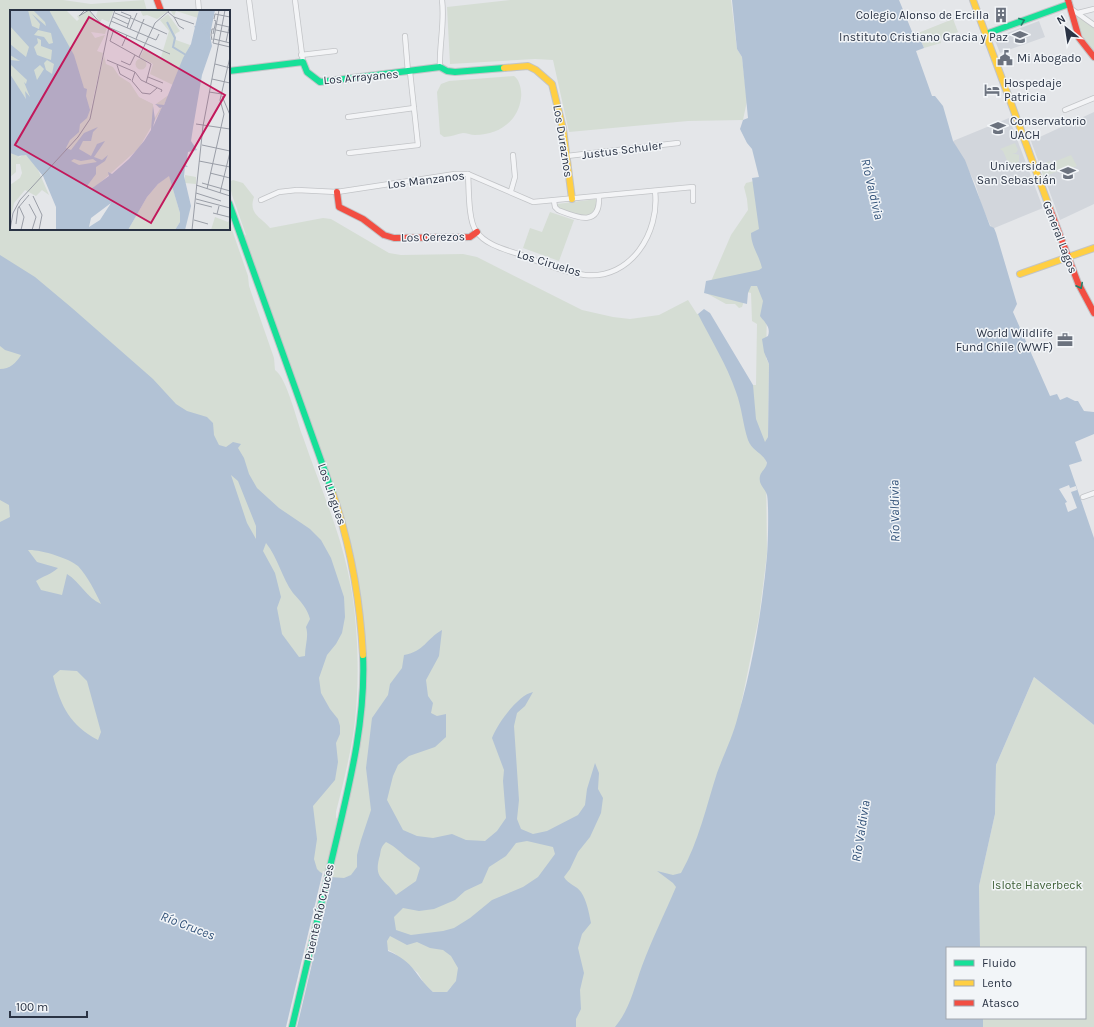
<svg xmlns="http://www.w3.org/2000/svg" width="1094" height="1027" font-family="Karla,sans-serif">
	<rect width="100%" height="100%" fill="#e4e6e9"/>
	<g fill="#d2d6dc">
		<polygon points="1039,21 1045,37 1000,53 994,38"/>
		<polygon points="1094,112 1094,204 1060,220 1031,141"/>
		<polygon points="1009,118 1043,208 992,229 982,207 975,183 953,141"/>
	</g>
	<g fill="#d5ddd4">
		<path d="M0 0H63L91 4 144 0 147 11H11V229H229V221L248 276 249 286 274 358 275 370C287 378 297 422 303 437 318 482 338 525 348 572 358 616 360 675 355 720 352 749 343 784 336 812V818L341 820 365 680 354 566 244 236 246 235 232 195 229 182 233 180 243 183 254 197C248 214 261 217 270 228L323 218 331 219 389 253 401 255 463 254 477 257 582 310 613 317 630 319 659 315 688 300 697 314H701L753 390V385H756L757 324 752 321 751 293 747 292 742 307 739 308 735 304H726L706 293 731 235 748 210 747 199 744 187 746 183 754 181 768 258 766 358 769 364 768 437C764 445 764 456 767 464L766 469 767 554 759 617 736 729 698 837 621 1027H520L451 987 447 992H433L425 985 418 973 394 953 0 757Z"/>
		<polygon points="510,0 731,0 737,49 742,57 747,101 743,120 688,121 569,132 553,60 535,59 450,64 447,7"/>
		<polygon points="1078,15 1094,27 1094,51 1087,46 1075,18"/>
		<polygon points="953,19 958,32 940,39 941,43 924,48 918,33"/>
		<path d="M514 76C520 80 522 91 521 98 518 122 498 135 475 135 471 135 467 133 463 133 457 134 450 137 444 137L440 134 437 92 441 84 449 81Z"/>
		<polygon points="1015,143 1018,150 1016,153 1012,153 1019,155 1019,161 1015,164 1010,162 1009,165 1003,151 1000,149"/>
		<polygon points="1071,155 1077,166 1069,169 1067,167 1044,177 1039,165 1050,161 1051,163"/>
		<path d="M597 199 598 203C589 226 574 214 557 207V204Z"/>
		<polygon points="550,212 574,220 559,261 523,248 530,228 542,232"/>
		<polygon points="1034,677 1094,725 1094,1027 983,1027 983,1018 1085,1018 1085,948 980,948 979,886 995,814 996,765"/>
	</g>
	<g fill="#b2c2d5" fill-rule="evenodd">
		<path d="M732 0H899L913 34 917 32 924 48 916 51 932 96H935L943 106 953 141 965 160 990 226 994 228 996 233 1017 304 1013 312 1050 396 1057 394 1060 400 1067 397 1075 401H1078L1084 411 1094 412V434L1075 442 1082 461 1069 465 1094 538V725L1034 677 996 765 995 814 979 886 980 948H947V1018H983V1027H615C630 1009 634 988 642 966 652 939 665 913 676 887L673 883 657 871 673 875 681 873C699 841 706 807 717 773 724 754 733 736 738 716 753 664 762 609 767 556 768 546 769 503 767 495 765 488 758 485 760 476 761 471 766 469 767 463 763 453 752 451 748 440 743 425 742 408 736 392 727 365 711 340 698 314L704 309 710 313 753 385 756 419 765 442 768 437 769 364 764 352 762 339 768 336C771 327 765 323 760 316L763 301 757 286H751L748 293 747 304 704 293 706 281 759 270 762 268C759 255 751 246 751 233L759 229 752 178 759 177 752 149 747 143 740 129 743 120 748 118 742 57 737 49Z"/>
		<path d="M0 255 35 277 72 308 153 379 176 404 187 411 207 417 213 423 214 435 219 445 226 447 233 442 241 444 238 448 244 458 249 474 257 488 279 508 310 529 321 540 331 558 344 597 345 617 342 633 336 644 327 655 319 678 321 693 330 709 338 719 340 726V734L336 743 338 762 335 780 313 806 317 839 314 859 317 869 320 872 330 877 344 878 351 875 357 867V855L361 840 371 810 366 768 372 718 388 695 390 684 402 668 404 655C425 651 426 639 442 630L439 656 426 680 428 696 433 703 431 713 437 716 446 714V737L435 747 409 756 398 765 393 776 387 800 403 830 417 836 433 838 452 834 466 840 485 841 497 831 506 818 503 781 504 770 492 738C497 724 518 695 533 692L525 706 517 713 514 726 519 800 517 819 521 829 533 834 547 831 578 815 585 805 587 789 595 763 599 773 598 789 603 798 601 813 590 837 578 852 570 869 564 877C568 884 577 886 581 892 587 901 589 913 591 923L582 934 578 948 584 973 580 990 581 1009 576 1019V1027H0V522L10 517 9 505 0 500V369C10 369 16 363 21 355L5 350 0 346ZM231 475 238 481 256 526V539L247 523ZM266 543C278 558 282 578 293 593 301 602 307 608 310 619L306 627C309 637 305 645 305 656L299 657 282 634 277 608 281 597 275 573 263 551ZM28 550C39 549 69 558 78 566 88 577 95 591 101 604 87 598 80 582 67 574L62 595 41 590 36 581C43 576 52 574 58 568L37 562ZM60 670 77 671 87 681 101 732 98 740C70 725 61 707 53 676ZM527 841 553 847 555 854 538 877 523 887 492 900 470 918 454 928 443 931 411 935 396 930 394 917 403 908 419 911 434 909 455 900 465 891 482 883 489 867 506 856 516 843ZM386 842C394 846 398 850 405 856 411 861 415 862 420 868L416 881 396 895C383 877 373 879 380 855 381 849 381 847 386 842ZM390 936 407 945 417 942 430 948 443 950 451 956 458 968 456 981 447 992H433C414 975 415 962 388 951L387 941Z"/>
	</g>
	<g fill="#e4e6e9">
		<polygon points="1069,485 1070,488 1076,486 1077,490 1071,492 1077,508 1068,512 1065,503 1067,502 1059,489"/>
		<polygon points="323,871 333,875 297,1027 286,1027"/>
	</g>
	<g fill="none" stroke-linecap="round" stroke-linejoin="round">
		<defs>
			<g id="street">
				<polyline points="198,0 199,11"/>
				<polyline points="249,0 254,38"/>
				<polyline points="295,0 303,62"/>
				<polyline points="1070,8 1094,25"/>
				<polyline points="1078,13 1094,9"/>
				<polyline points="405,36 408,72"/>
				<polyline points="301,55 335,51"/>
				<path d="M440 67C439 45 445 23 442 0"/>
				<polyline points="1065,110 1094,98"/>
				<polyline points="348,117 414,108"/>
				<polyline points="349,153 418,145 410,72"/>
				<polyline points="567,156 678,143"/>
				<path d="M468 174C469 188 468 220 476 231 486 246 508 250 524 256 544 264 564 272 585 275 631 280 660 232 655 191"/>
				<polyline points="511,191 515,177 513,155"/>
				<polyline points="261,200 279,192 297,190 337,192 455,174 468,174 533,202 693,187 693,201"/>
				<path d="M554 201 555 207 558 210C576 217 600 228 599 197"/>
				<polyline points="1083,497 1094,493"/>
			</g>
			<g id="fast">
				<polyline points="986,34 1069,4"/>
				<polyline points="229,71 303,62 307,72 320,82 440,67 447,71 455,72 504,68"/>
				<polyline points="229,203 333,494"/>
				<path d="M292 1027C306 968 320 909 334 850 349 786 366 721 363 655"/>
			</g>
			<g id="slow">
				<polyline points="973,0 1050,209"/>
				<polyline points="504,68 528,66 536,70 552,84 563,129 572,199"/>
				<polyline points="1020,274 1094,248"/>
				<path d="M333 494C351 547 360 599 363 655"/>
			</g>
			<g id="jam">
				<polyline points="157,0 161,11"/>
				<polyline points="1068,0 1079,38 1094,57"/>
				<polyline points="337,192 339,207 363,219 384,235 394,238 470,237 477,232"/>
				<polyline points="1050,209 1078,283 1094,313"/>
			</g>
		</defs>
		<use href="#street" stroke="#c2c4c7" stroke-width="6"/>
		<use href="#fast" stroke="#c2c4c7" stroke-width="8"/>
		<use href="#slow" stroke="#c2c4c7" stroke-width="8"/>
		<use href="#jam" stroke="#c2c4c7" stroke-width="8"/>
		<use href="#street" stroke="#f3f4f6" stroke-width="4.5"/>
		<use href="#fast" stroke="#16e098" stroke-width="6"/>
		<use href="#slow" stroke="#ffcf43" stroke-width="6"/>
		<use href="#jam" stroke="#f24e42" stroke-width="6"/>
	</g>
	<defs><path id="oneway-chevron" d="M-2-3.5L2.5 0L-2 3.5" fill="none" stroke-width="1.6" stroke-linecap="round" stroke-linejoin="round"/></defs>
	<g stroke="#21816a">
		<use href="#oneway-chevron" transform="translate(1022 21) rotate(-20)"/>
		<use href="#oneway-chevron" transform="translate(1080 286) rotate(63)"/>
	</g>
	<defs>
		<symbol id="building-bare" viewBox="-9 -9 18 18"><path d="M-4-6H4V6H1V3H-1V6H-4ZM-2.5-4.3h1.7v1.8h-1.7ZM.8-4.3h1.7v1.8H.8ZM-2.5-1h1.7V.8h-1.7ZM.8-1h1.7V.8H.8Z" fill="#6b727e" stroke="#f2f5f8" stroke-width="2.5" paint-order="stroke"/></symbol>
		<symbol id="school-bare" viewBox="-9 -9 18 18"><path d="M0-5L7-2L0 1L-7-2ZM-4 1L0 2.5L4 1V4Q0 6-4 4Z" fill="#6b727e" stroke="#f2f5f8" stroke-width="2.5" paint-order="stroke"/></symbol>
		<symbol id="civic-bare" viewBox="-9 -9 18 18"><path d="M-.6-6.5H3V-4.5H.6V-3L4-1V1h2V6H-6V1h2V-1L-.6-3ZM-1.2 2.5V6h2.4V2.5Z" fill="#6b727e" stroke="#f2f5f8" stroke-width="2.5" paint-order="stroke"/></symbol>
		<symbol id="hotel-bare" viewBox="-9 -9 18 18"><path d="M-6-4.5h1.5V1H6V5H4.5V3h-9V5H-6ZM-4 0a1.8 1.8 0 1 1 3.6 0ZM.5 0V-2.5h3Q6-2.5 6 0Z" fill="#6b727e" stroke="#f2f5f8" stroke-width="2.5" paint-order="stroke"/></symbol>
		<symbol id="university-bare" viewBox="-9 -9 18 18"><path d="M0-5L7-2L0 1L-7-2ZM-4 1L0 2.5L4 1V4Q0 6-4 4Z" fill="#6b727e" stroke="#f2f5f8" stroke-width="2.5" paint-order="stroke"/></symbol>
		<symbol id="office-bare" viewBox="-9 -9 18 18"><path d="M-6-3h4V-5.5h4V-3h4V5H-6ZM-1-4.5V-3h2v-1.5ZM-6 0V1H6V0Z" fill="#6b727e" stroke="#f2f5f8" stroke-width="2.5" paint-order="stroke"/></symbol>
	</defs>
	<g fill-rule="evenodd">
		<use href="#building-bare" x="990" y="4" width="22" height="22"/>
		<use href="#school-bare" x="1009" y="26" width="22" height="22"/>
		<use href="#civic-bare" x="994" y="47" width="22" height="22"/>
		<use href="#hotel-bare" x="981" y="79" width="22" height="22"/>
		<use href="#university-bare" x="987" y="117" width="22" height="22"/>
		<use href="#university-bare" x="1057" y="162" width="22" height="22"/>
		<use href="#office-bare" x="1054" y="329" width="22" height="22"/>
	</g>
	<g text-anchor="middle" stroke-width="3" stroke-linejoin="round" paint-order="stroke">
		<g font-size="12" fill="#2a3344" stroke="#f2f5f8" text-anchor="end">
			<text x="989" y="19">Colegio Alonso de Ercilla</text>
			<text x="1008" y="41">Instituto Cristiano Gracia y Paz</text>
			<text x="1017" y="62" text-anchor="start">Mi Abogado</text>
			<text x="1004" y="87" text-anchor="start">Hospedaje<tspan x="1004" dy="14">Patricia</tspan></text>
			<text x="1010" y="125" text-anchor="start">Conservatorio<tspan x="1010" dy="14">UACH</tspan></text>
			<text x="1056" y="170">Universidad<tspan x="1056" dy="14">San Sebastián</tspan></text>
			<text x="1053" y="337">World Wildlife<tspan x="1053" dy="14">Fund Chile (WWF)</tspan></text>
		</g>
		<g font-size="12" fill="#2a3344" stroke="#f2f5f8">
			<text transform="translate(361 77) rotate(-5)" y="4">Los Arrayanes</text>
			<text transform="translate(563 141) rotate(81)" y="4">Los Duraznos</text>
			<text transform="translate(622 150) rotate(-7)" y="4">Justus Schuler</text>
			<text transform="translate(426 180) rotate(-7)" y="4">Los Manzanos</text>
			<text transform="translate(433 237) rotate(-1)" y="4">Los Cerezos</text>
			<text transform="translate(1060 237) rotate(69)" y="4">General Lagos</text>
			<text transform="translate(549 263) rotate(17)" y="4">Los Ciruelos</text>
			<text transform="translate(332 494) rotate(71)" y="4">Los Lingues</text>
			<text transform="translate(319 912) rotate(-77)" y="4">Puente Río Cruces</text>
		</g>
		<g font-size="12" fill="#3e6037" stroke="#f2f5f8">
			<text x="1037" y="889">Islote Haverbeck</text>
		</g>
		<g font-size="13" font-style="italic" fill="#325279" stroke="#f2f5f8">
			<text transform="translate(873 189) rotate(77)" y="5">Río Valdivia</text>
			<text transform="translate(894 511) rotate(-91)" y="5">Río Valdivia</text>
			<text transform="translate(860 831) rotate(-81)" y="5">Río Valdivia</text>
			<text transform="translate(188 925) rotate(21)" y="5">Río Cruces</text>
		</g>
	</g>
	<g transform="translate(10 10)">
		<rect width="220" height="220" fill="#e4e6e9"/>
		<path d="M0 0H56L67 11 69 9 67 6 79 0 87 11 97 17 95 24 81 22 85 28 95 25 87 41 93 43 78 113 94 46 96 54 103 57 109 66 120 73 129 87 143 94 144 109 151 97 149 98 146 94 160 84 129 138 83 179 74 178 0 65ZM88 0H104L99 12 92 9 90 12 86 6ZM130 0H157L158 1 147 9 137 5 133 6ZM160 0H189L188 8 166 1 164 6ZM158 4 170 21 165 24 166 30 180 35 163 75 140 64 143 54 130 47 134 40 151 47 159 21 150 10ZM125.5 54a5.5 5.5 0 1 1 11 0a5.5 5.5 0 1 1-11 0ZM0 143 10 146 6 149 15 144 25 153 39 185 32 180 26 186 15 180 4 193 0 212V175L10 168 12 163 10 154H6V162L0 167ZM159 165 170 203V212L165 220H118L137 187 148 174ZM175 165 186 167V174L175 173ZM205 207 218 212 220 209V220H201Z" fill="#d5ddd4"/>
		<path d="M0 0H18L22 16 29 19 30 14 22 4 36 16 35 12 23 0H39L64 45 74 78 77 79 76 86 80 100 77 108 70 114 69 122 60 130 56 138 61 140 74 123 88 117 83 122 81 131H73L69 139 81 146 87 134 95 131 84 147 92 150 98 145 95 151 86 157V164L77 176 81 179 99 166 98 162 102 164 119 149 134 131 141 120 143 96 145 109 143 117 152 97 150 98 145 94 154 95 173 48 181 34 189 0H205L200 25 202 36 192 65 183 118 181 131 187 140 178 142 176 155 178 157H175L174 166 181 196 175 220H165L170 212V203L159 166 148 174 137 187 118 220H46V197L33 166 16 145 8 146 0 143V64L16 89 15 81 20 87 14 72 16 74 17 70 0 54V50L10 51 0 45V34L16 47 19 37 0 16ZM28 20 41 23 43 33 39 34 34 27 24 25ZM27 28 31 30V36L42 40 41 50 27 45 24 37 28 33ZM37 50 44 54 42 64 36 60 34 53ZM30 55 34 59 27 70 24 60ZM64 149 71 151 83 149 87 152 69 155 61 151ZM101 193 90 210 79 217 81 208Z" fill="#b2c2d5" fill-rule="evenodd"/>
		<path fill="none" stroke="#b2c2d5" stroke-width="2" d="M157 12 165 28 163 37 176 45M199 25 186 17 196 13 199 0"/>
		<path fill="none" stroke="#9a9ea7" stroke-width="1" d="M75 0 69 6 79 0M79 0 91 14 160 44M209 0 203 33 220 37M111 2 121 6 117 18M158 2 164 7 184 14M105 3 120 9M103 7 118 14M164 7 169 16 174 19M121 8 157 24M204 9 205 4 220 7M101 11 146 30 149 24M206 14 219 17M104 19 100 31 141 54 136 73M120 19 127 3M206 20 220 23M203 24 206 11 204 10M126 29 134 9M204 29 220 33M202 30 201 25 202 19H204M216 32 220 13M112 36 117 25M129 47 145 13 160 0M97 50 125 62 131 70 152 80 151 82M111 51 120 55 125 45M205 54 220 58M107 55 110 64 121 70M125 62 122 71 132 83 140 84 147 78M138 67 153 73M202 69 220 73M199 82 212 84M212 86 220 105M186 114 220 119M192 135 220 141M189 151 220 157M200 163 220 168M192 173 220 181M186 175 220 186M197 179 214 104 210 90 220 47M186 183 211 191M210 183 220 142M23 186 32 205 29 220M186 189 220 198M186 193 202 197M19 194 26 207 22 220M9 196 14 207 11 220M203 203 207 204 209 196M207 204 219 207M184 210 198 214M6 214 8 198 19 185M0 220 3 203 10 190 68 127 80 109 99 17 105 0M182 220 193 116 215 0"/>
		<path fill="#c2185b" fill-opacity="0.15" stroke="#c2185b" stroke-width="2" d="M79 7 215 85 141 213 5 135Z"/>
		<rect width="220" height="220" fill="none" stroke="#2a3344" stroke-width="2"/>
	</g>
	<rect x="946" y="947" width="140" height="72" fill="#f2f5f8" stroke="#a2a7b0"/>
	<rect x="954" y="960" width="20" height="6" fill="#16e098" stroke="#a2a7b0"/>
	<text x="982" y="967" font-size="12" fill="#2a3344">Fluido</text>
	<rect x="954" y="980" width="20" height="6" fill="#ffcf43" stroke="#a2a7b0"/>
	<text x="982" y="987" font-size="12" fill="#2a3344">Lento</text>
	<rect x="954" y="1000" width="20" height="6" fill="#f24e42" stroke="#a2a7b0"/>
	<text x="982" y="1007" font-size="12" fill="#2a3344">Atasco</text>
	<g transform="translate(1066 28) rotate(330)" stroke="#f2f5f8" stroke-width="3" paint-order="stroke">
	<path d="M0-3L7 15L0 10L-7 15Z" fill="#2a3344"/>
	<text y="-6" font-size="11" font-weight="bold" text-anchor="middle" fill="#2a3344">N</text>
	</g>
	<path d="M10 1011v6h77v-6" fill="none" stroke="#2a3344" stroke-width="2"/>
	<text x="16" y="1011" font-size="12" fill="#2a3344" stroke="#f2f5f8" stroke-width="3" paint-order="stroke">100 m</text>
</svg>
